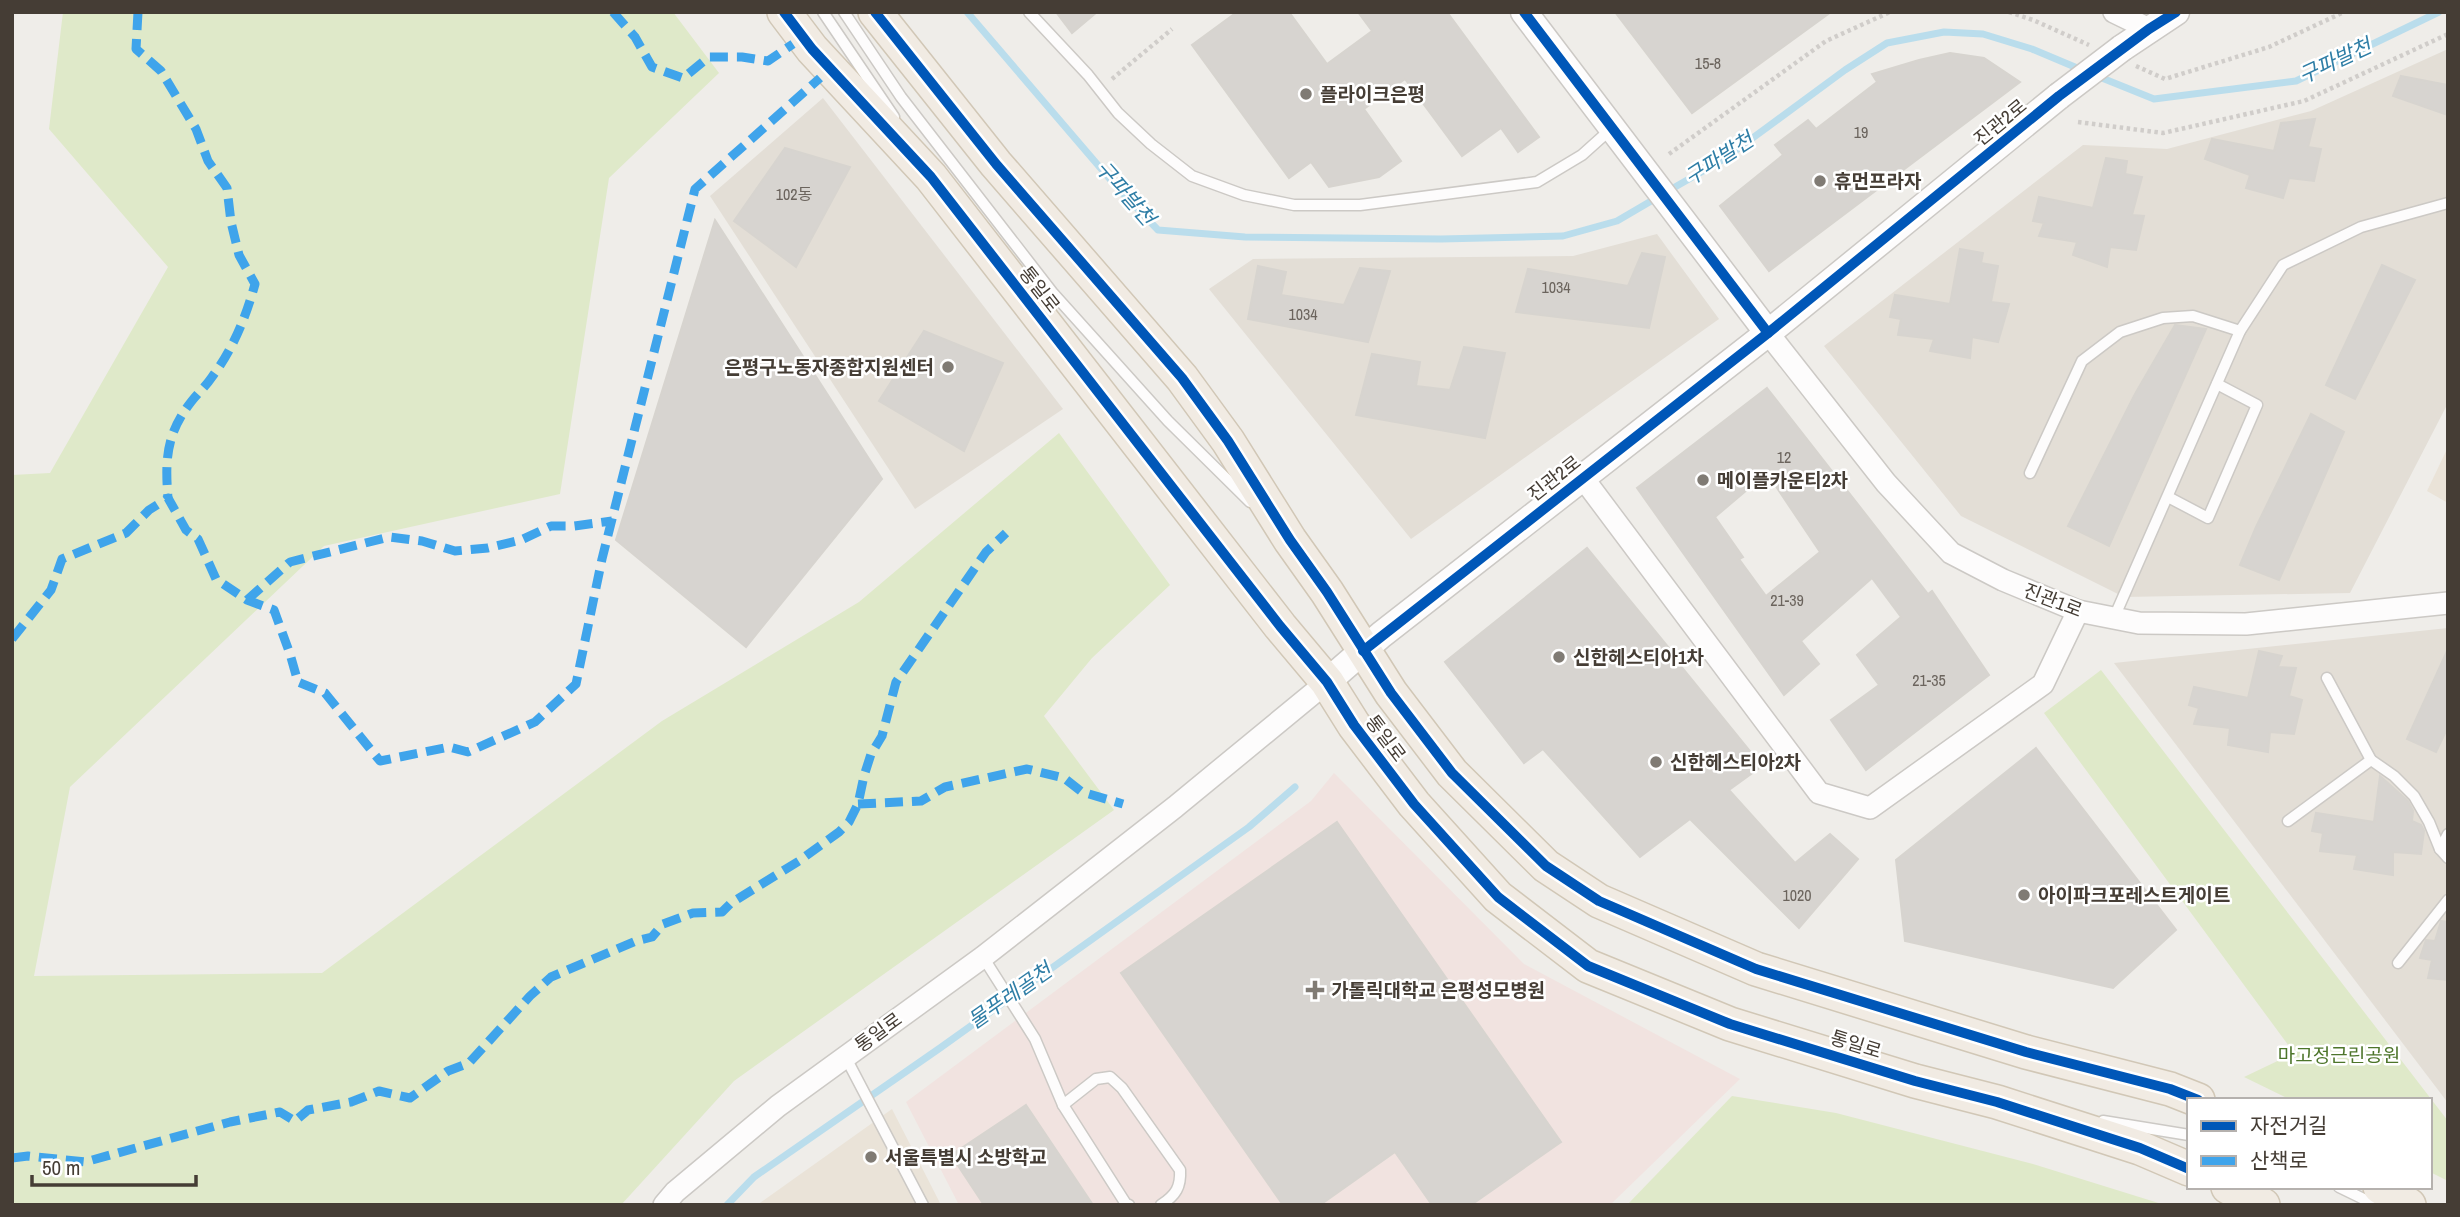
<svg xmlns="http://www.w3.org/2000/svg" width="2460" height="1217" font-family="'Archivo Narrow','Noto Sans KR',sans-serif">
	<rect width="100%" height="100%" fill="#efede9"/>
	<g fill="#e3ded6">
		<polygon points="2448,49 2448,403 2350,593 2124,597 1961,516 1824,346 2083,145 2167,149 2311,111"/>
		<polygon points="823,98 1063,409 915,509 710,196"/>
		<polygon points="1657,234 1719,319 1411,539 1209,289 1253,259 1573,256"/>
		<polygon points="2448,628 2448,1103 2114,663"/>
	</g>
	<g fill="#eae3d8">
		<polygon points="2448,447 2448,503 2427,491"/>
		<polygon points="892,1109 941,1205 757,1205"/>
	</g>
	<polygon fill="#f1e3e0" points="1334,773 1524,964 1740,1079 1610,1205 959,1205 906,1102 1311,801"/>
	<g fill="#dfe9c9">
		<polygon points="63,12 673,12 719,73 609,178 560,494 324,546 70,787 34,976 322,973 662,721 859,602 1059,433 1170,585 1092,658 1044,716 1114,810 734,1081 621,1205 12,1205 12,475 50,473 168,267 49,129"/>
		<polygon points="2101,670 2448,1121 2448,1181 2430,1172 2430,1100 2291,1100 2244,1077 2294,1053 2044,713"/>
		<polygon points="1732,1096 1836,1113 2033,1164 2165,1205 1627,1205"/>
	</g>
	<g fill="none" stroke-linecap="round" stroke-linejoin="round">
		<g stroke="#baddec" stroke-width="7">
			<polyline points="967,12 1115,185 1158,230 1245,237 1441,239 1563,236 1617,221 1658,197"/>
			<polyline points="2097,76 2154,99 2296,81 2439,12"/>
			<polyline points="1668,191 1724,159 1845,70 1887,43 1944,32 1983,34 2032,49 2082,70"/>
			<polyline points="727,1205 754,1177 940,1048 1249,827 1295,787"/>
		</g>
	</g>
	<g fill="#d7d4d0" stroke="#d7d4cf" stroke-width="2" fill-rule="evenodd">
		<polygon points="1056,12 1097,12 1072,33"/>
		<polygon points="1237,12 1289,12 1327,64 1372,31 1358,12 1447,12 1539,137 1518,152 1501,128 1462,156 1405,79 1364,109 1401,161 1379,177 1329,187 1311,162 1289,178 1192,45"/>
		<polygon points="1615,12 1831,12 1692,113"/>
		<polygon points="1950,53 1984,58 2020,82 1769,271 1720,206 1783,155 1775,145 1808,120 1816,129 1877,82 1872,74 1919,60"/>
		<polygon points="2401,76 2448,85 2448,115 2393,96"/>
		<polygon points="2315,119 2308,147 2321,149 2314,181 2289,178 2283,198 2246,188 2250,175 2205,159 2212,139 2274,151 2281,123"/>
		<polygon points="785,148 850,167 796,267 734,221"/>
		<polygon points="2106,158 2127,161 2125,174 2142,177 2132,215 2144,216 2136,250 2110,247 2107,267 2073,255 2077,242 2039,236 2044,223 2033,221 2039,197 2093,208"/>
		<polygon points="715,220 882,479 746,647 616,540"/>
		<polygon points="1960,249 1983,253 1981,263 1998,266 1991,302 2009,304 1998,342 1972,337 1970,358 1930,351 1934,339 1898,335 1901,319 1890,317 1895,295 1950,304"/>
		<polygon points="1642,253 1665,257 1649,328 1516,312 1528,269 1628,286"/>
		<polygon points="2382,265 2415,280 2355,399 2326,385"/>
		<polygon points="1258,266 1286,272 1281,295 1344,305 1360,268 1390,271 1368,342 1248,319"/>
		<polygon points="2175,325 2206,329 2109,546 2068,526 2135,394"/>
		<polygon points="924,331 1003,363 964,451 879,401"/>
		<polygon points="1464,347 1505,353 1485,438 1356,415 1372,354 1420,362 1416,386 1450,390"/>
		<path d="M1767 388 1928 594 1932 591 1989 675 1866 770 1831 720 1879 685 1857 655 1901 617 1872 578 1801 641 1819 664 1784 695 1637 488ZM1767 473 1820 552 1766 596 1739 559 1743 557 1715 517Z"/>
		<polygon points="2311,414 2344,432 2279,580 2240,565 2256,527"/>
		<polygon points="1587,548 1673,653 1671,654 1762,766 1729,790 1795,863 1830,834 1858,859 1799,928 1690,819 1640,857 1543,749 1524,763 1445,662"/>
		<polygon points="2448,649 2448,727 2436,752 2407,739"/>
		<polygon points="2259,651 2282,656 2278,667 2296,668 2289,696 2302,700 2294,734 2270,732 2268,752 2228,745 2230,728 2194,724 2199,708 2189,705 2194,687 2248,698"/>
		<polygon points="2036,748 2176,930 2113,988 1905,941 1896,860"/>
		<polygon points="2380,776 2408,801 2413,811 2412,821 2421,825 2424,831 2421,854 2393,852 2393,875 2354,869 2357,855 2320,851 2323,833 2312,831 2316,813 2374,822"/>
		<polygon points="1337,822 1561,1142 1471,1205 1432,1205 1395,1152 1320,1205 1283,1205 1121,973"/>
		<polygon points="2441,921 2448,922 2448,980 2428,978 2432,960 2420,958 2426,940 2435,941"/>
		<polygon points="1026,1105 1093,1205 984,1205 951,1155"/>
	</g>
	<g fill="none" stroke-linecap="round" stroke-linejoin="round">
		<defs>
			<g id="service">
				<polyline points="823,12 894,117"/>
				<polyline points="844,12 901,97 1052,292 1168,421 1250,502"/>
				<polyline points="1029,12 1088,75 1118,113 1151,144 1192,176 1244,195 1294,205 1360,205 1537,182 1582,155 1611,129"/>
				<polyline points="2030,473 2082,361 2120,332 2163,318 2193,316 2240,331"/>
				<polyline points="2168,497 2208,518 2257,405 2217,384"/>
				<polyline points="2113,620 2240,331 2283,265 2361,227 2448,203"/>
				<polyline points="2327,678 2371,760 2394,776 2414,796 2429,822 2440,849 2448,858"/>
				<polyline points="2288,821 2371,760"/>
				<polyline points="2440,849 2448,834"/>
				<polyline points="983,957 1035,1039 1063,1105 1126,1204 1129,1205"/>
				<polyline points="2398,963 2448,900"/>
				<polyline points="845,1056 923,1205"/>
				<path d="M1063 1105 1096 1079 1110 1077 1122 1088 1180 1170C1181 1187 1176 1195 1161 1205"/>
				<polyline points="2103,1121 2189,1135"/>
				<polyline points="2339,1187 2376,1205"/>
			</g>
			<g id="minor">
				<polyline points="2114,12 2149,29"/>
				<polyline points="1768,333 1886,483 1951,553 2003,580 2078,611 2139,623 2246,624 2448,603"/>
				<polyline points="1583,478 1819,793 1870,808 2043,684 2078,611"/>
				<polyline points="664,1205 675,1192 778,1106 983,957 1175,807 1327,682"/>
			</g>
			<g id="tertiary">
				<polyline points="1524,12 1768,333"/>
				<polyline points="2122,48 2176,12"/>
				<polyline points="1327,682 1381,635 1768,333 2059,96"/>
			</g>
			<g id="primary">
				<polyline points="784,12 812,49 931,177 1280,626 1327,682 1354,725 1414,804 1498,897 1588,966 1730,1024 1915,1081 1997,1102 2140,1148 2189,1169"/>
				<polyline points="875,12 996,164 1182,378 1228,441 1290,540 1327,592 1391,693 1452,773 1546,866 1599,901 1756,969 2026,1052 2170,1089 2198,1100"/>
				<polyline points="2228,1187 2263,1205"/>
				<polyline points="2380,1187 2409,1205"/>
			</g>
		</defs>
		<use href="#service" stroke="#ccc9c5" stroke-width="13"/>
		<use href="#minor" stroke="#ccc9c5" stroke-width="24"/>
		<use href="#tertiary" stroke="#ccc9c5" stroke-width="29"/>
		<use href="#primary" stroke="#d1c7b6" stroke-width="36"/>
		<g stroke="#d0cdca" stroke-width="4.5" stroke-dasharray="3.5 3.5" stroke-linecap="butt">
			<polyline points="2009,12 2033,20 2089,45"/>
			<polyline points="2136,66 2165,79 2269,47 2344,12"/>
			<polyline points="1112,79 1172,29"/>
			<polyline points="2078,122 2163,133 2304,101 2448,34"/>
			<polyline points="1669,154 1826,41 1890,12"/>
		</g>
		<use href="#service" stroke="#fdfcfc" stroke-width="10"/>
		<use href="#minor" stroke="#fdfcfc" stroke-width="21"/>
		<use href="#tertiary" stroke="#fdfcfc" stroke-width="26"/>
		<use href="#primary" stroke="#f1ebe3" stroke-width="33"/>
		<defs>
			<polyline id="tertiary-bridge" points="2059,96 2122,48"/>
		</defs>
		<use href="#tertiary-bridge" stroke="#ccc9c5" stroke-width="29" stroke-linecap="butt"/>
		<use href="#tertiary-bridge" stroke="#fdfcfc" stroke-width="26"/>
		<g stroke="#3fa4eb" stroke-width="9" stroke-dasharray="18 9" stroke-linecap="butt">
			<path d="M138 12 136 49 161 71 196 129 208 161 227 188 231 222 239 255 255 284C246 317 233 349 212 377 206 386 198 393 191 402 166 434 165 460 168 498"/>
			<polyline points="613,12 635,37 652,67 683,78 709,57 742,57 768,61 793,44"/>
			<polyline points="247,600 290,562 389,537 422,541 455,551 488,548 521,540 551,526 574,526 612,521"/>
			<polyline points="12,639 51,590 62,559 126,533 149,510 168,498 186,530 198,539 216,579 247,600 274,610 290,654 298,682 325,693 380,761 449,747 468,752 535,722 576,684 602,559 695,189 820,78"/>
			<polyline points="858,804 921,801 945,787 1027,769 1064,778 1082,792 1123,804"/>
			<polyline points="12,1158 28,1156 85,1162 230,1122 280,1112 295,1121 308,1110 351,1102 379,1091 410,1098 448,1071 469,1063 530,996 551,977 636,941 652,937 663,924 693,913 722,912 731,903 799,861 839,832 849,822 858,804 864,776 871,754 882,736 896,682 986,552 1006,533"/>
		</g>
		<defs>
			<g id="cycleway">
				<polyline points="784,12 812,49 931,177 1280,626 1327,682 1354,725 1414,804 1498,897 1588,966 1730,1024 1915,1081 1997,1102 2140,1148 2189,1169"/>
				<polyline points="875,12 996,164 1182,378 1228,441 1290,540 1327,592 1391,693 1452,773 1546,866 1599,901 1756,969 2026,1052 2170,1089 2198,1100"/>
				<polyline points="1524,12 1768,333"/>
				<polyline points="1363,651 1768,333 2059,96 2149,29 2176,12"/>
			</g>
		</defs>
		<use href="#cycleway" stroke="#fff" stroke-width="15"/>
		<use href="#cycleway" stroke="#0057b8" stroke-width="10"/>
	</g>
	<g fill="#807b74" stroke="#fff" stroke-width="2.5">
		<circle cx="1306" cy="94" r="7"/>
		<circle cx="1820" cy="181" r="7"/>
		<circle cx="948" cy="367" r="7"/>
		<circle cx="1703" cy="480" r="7"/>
		<circle cx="1559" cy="657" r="7"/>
		<circle cx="1656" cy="762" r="7"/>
		<circle cx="2024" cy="895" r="7"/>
		<path d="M1311.5 979.5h7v7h7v7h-7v7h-7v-7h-7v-7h7z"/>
		<circle cx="871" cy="1157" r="7"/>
	</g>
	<g text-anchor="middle" stroke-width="5" stroke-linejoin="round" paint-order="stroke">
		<g font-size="16" fill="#6b645d">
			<text x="1708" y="69">15-8</text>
			<text x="1861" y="138">19</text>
			<text x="794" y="200">102동</text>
			<text x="1556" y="293">1034</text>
			<text x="1303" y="320">1034</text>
			<text x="1784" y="463">12</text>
			<text x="1787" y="606">21-39</text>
			<text x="1929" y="686">21-35</text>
			<text x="1797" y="901">1020</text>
		</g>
		<g font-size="19" font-weight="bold" fill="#453d35" stroke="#fff" text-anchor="start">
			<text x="1320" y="101">플라이크은평</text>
			<text x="1834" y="188">휴먼프라자</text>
			<text x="934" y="374" text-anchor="end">은평구노동자종합지원센터</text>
			<text x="1717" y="487">메이플카운티2차</text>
			<text x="1573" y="664">신한헤스티아1차</text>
			<text x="1670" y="769">신한헤스티아2차</text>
			<text x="2038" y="902">아이파크포레스트게이트</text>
			<text x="1331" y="997">가톨릭대학교 은평성모병원</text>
			<text x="885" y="1164">서울특별시 소방학교</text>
		</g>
		<g font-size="19" fill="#453d35" stroke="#fff">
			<text transform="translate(2000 122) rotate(-39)" y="7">진관2로</text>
			<text transform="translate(1040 289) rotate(52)" y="7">통일로</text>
			<text transform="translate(1554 478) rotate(-38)" y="7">진관2로</text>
			<text transform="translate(2053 600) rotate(21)" y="7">진관1로</text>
			<text transform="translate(1386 738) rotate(53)" y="7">통일로</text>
			<text transform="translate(878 1032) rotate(-36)" y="7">통일로</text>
			<text transform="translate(1856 1044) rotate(17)" y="7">통일로</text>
		</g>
		<g font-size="19" fill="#4d752a" stroke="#fff">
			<text x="2339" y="1062">마고정근린공원</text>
		</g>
		<g font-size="21" font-style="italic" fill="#2f7ea6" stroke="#fff">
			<text transform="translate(2335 61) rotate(-25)" y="7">구파발천</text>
			<text transform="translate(1719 159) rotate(-33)" y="7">구파발천</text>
			<text transform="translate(1125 193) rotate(49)" y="7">구파발천</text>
			<text transform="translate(1010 996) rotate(-35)" y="7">물푸레골천</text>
		</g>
	</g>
	<rect width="2460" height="1217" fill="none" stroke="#453d35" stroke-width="28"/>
	<rect x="2187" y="1098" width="245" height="91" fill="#ffffff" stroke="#b5b1ae" stroke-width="2"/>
	<rect x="2201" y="1121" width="35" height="10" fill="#0057b8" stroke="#b5b1ae" stroke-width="2"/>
	<text x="2250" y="1133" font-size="21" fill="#453d35">자전거길</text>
	<rect x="2201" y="1156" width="35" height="10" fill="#3fa4eb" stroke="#b5b1ae" stroke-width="2"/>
	<text x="2250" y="1168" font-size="21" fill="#453d35">산책로</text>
	<path d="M32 1175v10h164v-10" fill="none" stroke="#453d35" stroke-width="3.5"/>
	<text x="42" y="1175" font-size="21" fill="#453d35" stroke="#ffffff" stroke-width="5" paint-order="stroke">50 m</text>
</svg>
